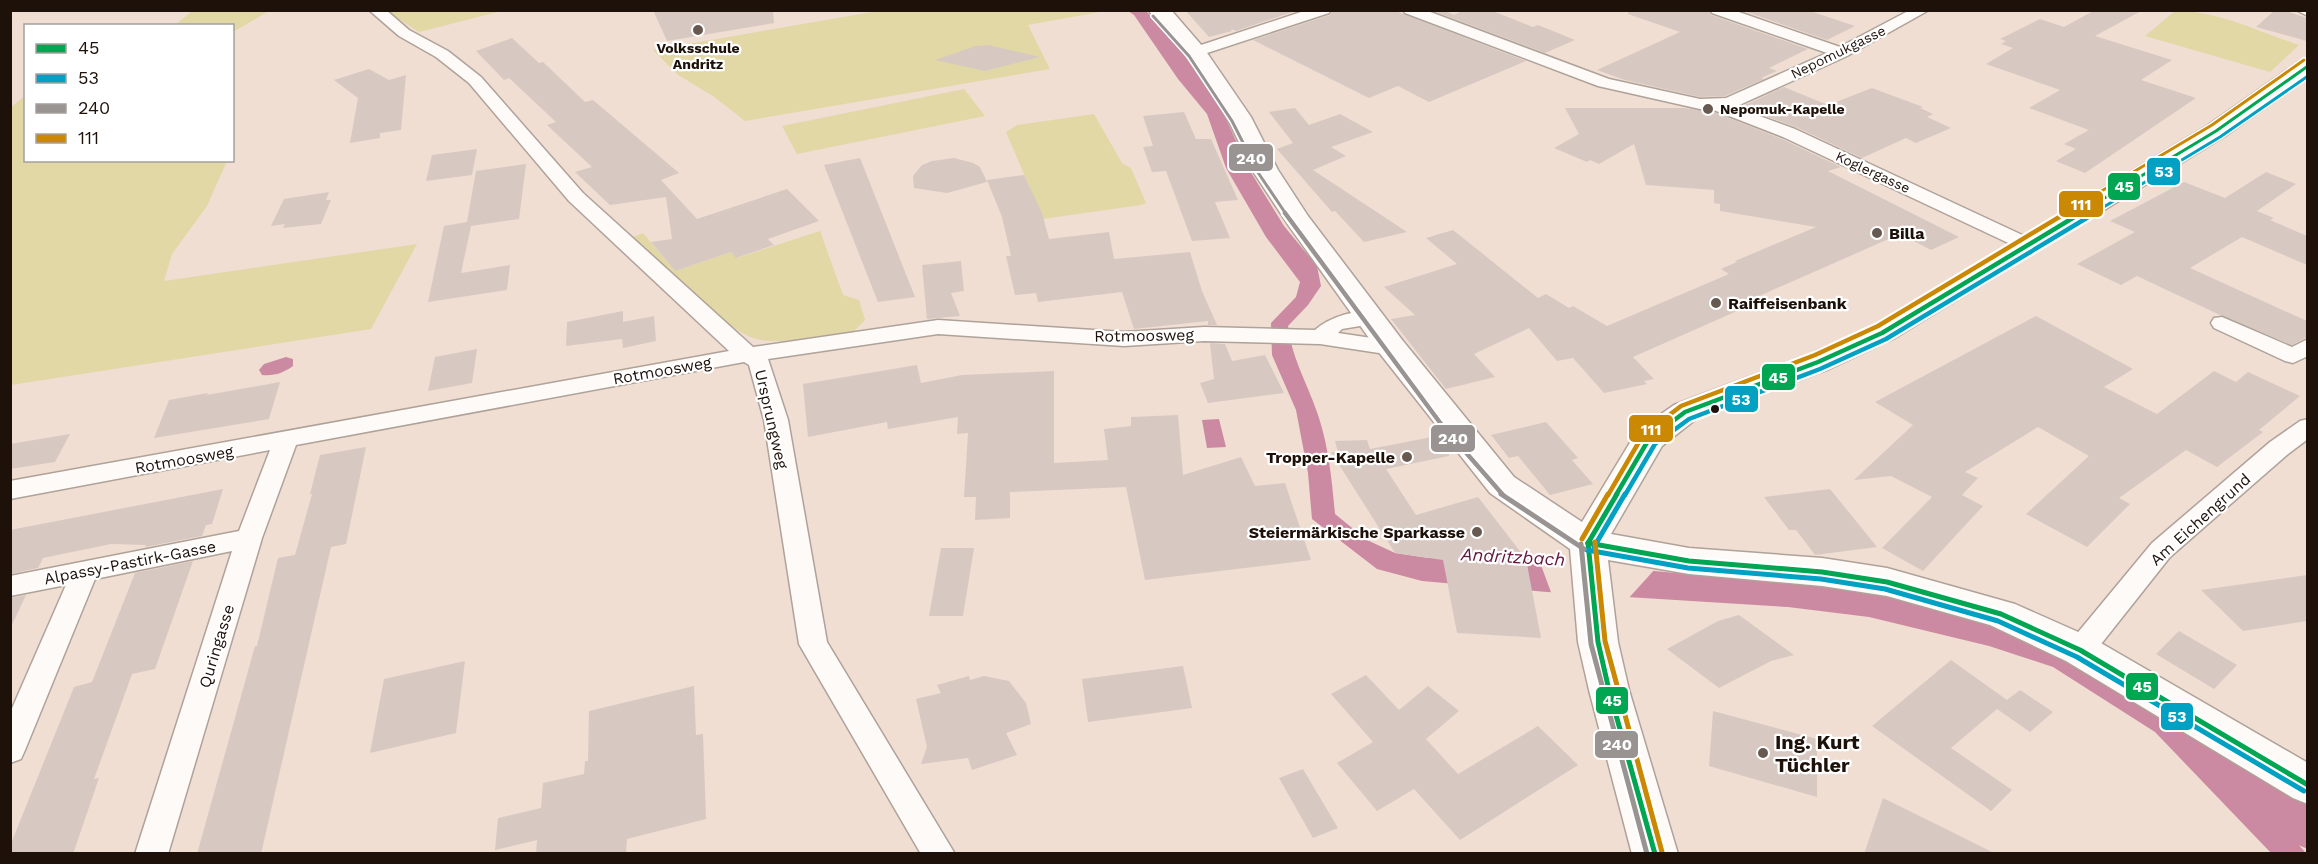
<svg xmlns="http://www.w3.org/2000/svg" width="2318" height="864" font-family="'Work Sans',sans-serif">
	<rect width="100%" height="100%" fill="#f0ded3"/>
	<g fill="#e1d8a6">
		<polygon points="385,10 502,11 419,32"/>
		<polygon points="192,11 269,11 233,32 232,26 174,26"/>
		<polygon points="878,11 1105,11 1028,25 1050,69 745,121 713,96 678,75 653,50"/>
		<path d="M2175 11C2217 10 2259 32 2299 45L2270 72 2145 36Z"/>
		<polygon points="964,89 985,116 797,154 782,126"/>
		<polygon points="25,96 26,160 227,161 207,206 172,254 164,281 417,244 371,329 11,385 11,107"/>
		<polygon points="1094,114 1122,163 1131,168 1146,203 1141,205 1043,219 1006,132 1017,125"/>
		<path d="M820 231 843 295 859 300 865 320 853 332C824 336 791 344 761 340 728 335 657 262 630 238L643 233 675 271 731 252 737 258Z"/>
	</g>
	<g fill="#cb8aa1">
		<path d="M1128 11H1146L1174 41 1221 107 1247 166 1284 226 1317 266 1321 286 1308 305 1288 326C1292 360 1309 386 1319 418 1329 449 1332 482 1335 514L1367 540 1395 553 1428 558 1526 559 1848 589 1913 599 2001 626 2078 660 2210 747 2306 853H2271L2155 732 2053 667 1989 646 1869 617 1788 607 1547 592 1422 581 1377 569 1312 519 1308 473 1296 410 1272 355 1271 323 1296 297 1300 282 1266 237 1226 168 1207 114 1178 79 1134 15Z"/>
		<path d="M286 357 293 359V366C283 373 275 376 262 375L259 370 264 364Z"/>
		<polygon points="1219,419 1226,447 1207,448 1202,420"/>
	</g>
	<polygon fill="#f0ded3" points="1538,557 1656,568 1627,600 1552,595"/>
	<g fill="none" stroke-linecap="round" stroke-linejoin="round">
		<polygon fill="#cb8aa1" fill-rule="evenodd" points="2215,748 2229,753 2308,806 2308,849 2293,843 2201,777 2195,765 2201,753"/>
	</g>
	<g fill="#d7c8c2">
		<polygon points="653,10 773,10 774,23 667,41"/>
		<polygon points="1185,10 1298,10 1236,31 1231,29 1232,31 1209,37"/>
		<polygon points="1333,10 1393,10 1526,61 1429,102 1398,86 1369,98 1253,40 1330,15"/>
		<polygon points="1443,10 1454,15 1464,10 1490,10 1533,27 1538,25 1575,40 1545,53 1436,12"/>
		<polygon points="1629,10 1708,10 1711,15 1808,49 1769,68 1777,71 1761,78 1764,79 1725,96 1700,97 1625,80 1597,70 1680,32 1628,14"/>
		<polygon points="1741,10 1807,10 1855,26 1827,40"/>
		<polygon points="2095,10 2143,10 2095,36 2172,60 2141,80 2196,98 2085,173 2056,161 2076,149 2064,144 2089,130 2029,108 2060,90 1986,64 2013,48 2001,44 2006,41 2000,39 2040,19 2064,27"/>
		<polygon points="2275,10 2283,10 2307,18 2307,41 2256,27"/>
		<polygon points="512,38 539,63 543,62 585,102 593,100 679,173 661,180 697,219 787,189 819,221 768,239 774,245 736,258 731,252 675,271 651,242 672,239 666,197 610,205 575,172 592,167 547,125 556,122 509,78 504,80 476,51"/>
		<polygon points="988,45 1040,57 985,71 935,60 976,46"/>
		<polygon points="369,69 389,80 406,75 401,130 380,133 380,138 350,143 358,98 334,80"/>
		<polygon points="1784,87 1828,105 1872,88 1923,107 1920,108 1933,114 1927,117 1951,128 1916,143 1906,138 1862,158 1796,127 1741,107"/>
		<polygon points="1295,108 1309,125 1340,114 1373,132 1331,147 1346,156 1313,170 1407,232 1364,242 1335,211 1332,212 1277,149 1293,143 1269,112"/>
		<polygon points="1565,108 1683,108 1711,111 1782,139 1841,167 1828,171 1959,237 1931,250 1900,234 1757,297 1762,300 1633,357 1654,379 1644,381 1647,384 1604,393 1573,358 1557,361 1529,328 1474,354 1495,377 1446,389 1391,319 1415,315 1384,287 1457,264 1426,238 1453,230 1538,298 1546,294 1569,308 1573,306 1607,326 1729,274 1721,269 1737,262 1735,261 1816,227 1720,211 1720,204 1714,203 1714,190 1646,185 1634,144 1599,164 1590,160 1587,162 1554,148 1579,134"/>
		<polygon points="1184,112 1196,139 1211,139 1238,200 1215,202 1230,238 1192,241 1166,171 1152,172 1143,147 1153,146 1143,116"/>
		<polygon points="477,149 472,175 426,181 432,155"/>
		<polygon points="860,158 915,297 878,302 824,165"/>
		<polygon points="954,158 973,163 980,167 987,182 947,193 914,188 913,176 922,165 932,161"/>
		<polygon points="526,164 519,219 471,226 461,273 510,265 507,290 428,302 444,226 467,222 476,171"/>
		<polygon points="2266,172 2296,184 2257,211 2274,218 2270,220 2307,236 2307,265 2242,237 2190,268 2307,321 2307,337 2292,345 2220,315 2137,276 2121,285 2077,264 2135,232 2110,221 2184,182 2225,198"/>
		<polygon points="1024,175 1042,213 1049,239 1109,232 1114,259 1190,252 1202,291 1217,325 1208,325 1208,321 1134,329 1122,292 1038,302 1036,293 1015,295 1006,256 1011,256 1002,217 987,180"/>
		<polygon points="329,192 326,200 331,200 321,224 283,228 285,224 271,226 284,199"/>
		<polygon points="961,261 964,291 951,293 960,316 927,319 922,265"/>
		<polygon points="623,311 623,322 654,316 656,341 623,348 622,339 566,346 567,322"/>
		<polygon points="2036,316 2133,369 2104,387 2157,414 2214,371 2236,382 2248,372 2300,396 2259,430 2263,432 2217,467 2186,450 2119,498 2130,504 2087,547 2026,514 2089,456 2038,427 1965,472 1978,478 1962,495 1983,506 1923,571 1882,548 1932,497 1891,476 1854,480 1913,425 1875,402"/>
		<polygon points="1210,343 1225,344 1232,361 1265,355 1284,393 1208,403 1200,383 1214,379"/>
		<polygon points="477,349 472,383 428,391 435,357"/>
		<polygon points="917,365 921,383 962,375 1054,371 1054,463 1108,460 1104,429 1131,426 1131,417 1178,415 1183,475 1241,457 1255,486 1285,483 1311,560 1145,580 1126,487 1010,492 1010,518 975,520 976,497 964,497 968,433 957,434 958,417 888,429 887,422 808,437 803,384"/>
		<polygon points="280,382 269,419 154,438 169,400 208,393 207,395"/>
		<polygon points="1546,422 1578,458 1572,460 1593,484 1550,495 1518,456 1509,458 1491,435"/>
		<polygon points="70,434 55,462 10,469 10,444"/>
		<polygon points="1442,435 1446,441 1449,456 1386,469 1416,515 1478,497 1526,559 1541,638 1457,633 1443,560 1395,553 1331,452 1338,452 1335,441 1367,440 1370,449"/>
		<polygon points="366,447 346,544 331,547 261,854 197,854 255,646 257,646 278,558 295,555 312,494 310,494 320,455"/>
		<polygon points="223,489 212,524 206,525 202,536 145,547 146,545 111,544 43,558 38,568 10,574 10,530"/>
		<polygon points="1830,489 1877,547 1815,555 1796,530 1789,530 1764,497"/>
		<polygon points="941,548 974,548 963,616 929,616"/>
		<polygon points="193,561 155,669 132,674 94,779 99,778 73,854 10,854 10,846 74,687 92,682 135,573"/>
		<polygon points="2307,575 2307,621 2243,631 2201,590"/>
		<polygon points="26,595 10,629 10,598"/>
		<polygon points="1739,615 1794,655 1771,661 1719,688 1667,649 1718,621"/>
		<polygon points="2179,631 2237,665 2214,689 2156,654"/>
		<polygon points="1951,660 2007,700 2020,690 2053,712 2030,732 1997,709 1951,748 2012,790 1991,811 1872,726"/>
		<polygon points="465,661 456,733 370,753 384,679"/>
		<polygon points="1183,666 1192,708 1088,722 1082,679"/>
		<polygon points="1366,675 1399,710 1428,686 1459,711 1426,739 1458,774 1538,726 1578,765 1460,840 1414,789 1377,811 1337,763 1373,742 1331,694"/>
		<polygon points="969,676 970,680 984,676 1009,681 1026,703 1031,724 1006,733 1017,755 972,770 968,758 921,764 927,747 916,699 941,693 937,685"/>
		<polygon points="694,686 696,735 703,734 706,819 627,839 626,854 536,854 537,840 495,850 498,818 541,808 543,783 584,774 585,761 588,761 589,711"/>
		<polygon points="1713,711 1817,739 1817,797 1709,766"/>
		<polygon points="1303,769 1338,828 1313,838 1279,778"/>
		<polygon points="1883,798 1950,831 1996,854 1864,854"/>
	</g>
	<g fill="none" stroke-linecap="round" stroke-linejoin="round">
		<defs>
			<g id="street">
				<path d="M369 10H386L409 30 448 51 481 77 583 193 753 347 938 320 1124 332 1204 327 1315 330C1330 317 1357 308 1378 313L1381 318 1378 323 1342 329 1338 333 1392 341 1400 343 1403 348 1400 353 1392 355 1320 344 1204 341 1124 346 938 334 768 359 788 420 827 642 955 854H921L799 644 764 420 749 365 744 362 296 445 262 538 168 854H135L232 551 95 579 25 750 21 759 10 763V713L66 585 10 596V576L239 531 270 450 10 499V481L729 351 569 201 469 83 436 57 399 36Z"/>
				<polygon points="1307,10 1331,10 1329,13 1201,55 1195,57 1187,52 1189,49"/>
				<polygon points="1403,10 1425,10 1609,79 1700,99 1726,98 1827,53 1712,13 1710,10 1733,10 1840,47 1910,10 1929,10 1847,56 1735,107 1795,129 2033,240 2036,244 2033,248 2019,248 1783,137 1711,109 1700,109 1598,86 1405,13"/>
				<polygon points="2296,10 2308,10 2308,16"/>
				<polygon points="2222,317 2292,347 2308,339 2308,356 2293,363 2285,361 2214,328 2211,323 2214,318"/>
				<polygon points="2308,419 2308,439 2288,454 2170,557 2090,658 2080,661 2070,658 2066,650 2070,642 2152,543 2270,442 2300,421"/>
			</g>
			<polygon id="secondary" points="1148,10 1171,10 1203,47 1251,117 1278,170 1308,216 1403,341 1514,477 1582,522 1637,431 1674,405 1807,355 1871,327 2207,126 2300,61 2308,59 2308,77 2225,136 1893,339 1829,369 1696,419 1662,446 1611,534 1689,548 1822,558 1887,568 2015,604 2094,639 2308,763 2308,804 2293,798 2066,661 1990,625 1887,596 1822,586 1689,574 1608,560 1618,642 1629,690 1678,854 1632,854 1589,690 1578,642 1570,549 1490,493 1381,355 1289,226 1252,170 1227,117 1187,56"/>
		</defs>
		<use href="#street" stroke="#afa299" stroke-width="3"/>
		<use href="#secondary" stroke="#afa299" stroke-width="3"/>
		<use href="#street" fill="#fdfaf8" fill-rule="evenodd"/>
		<use href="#secondary" fill="#fdfaf8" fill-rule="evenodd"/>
		<defs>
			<polyline id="bus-1-far2" points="2078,214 2216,131 2308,66"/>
			<polyline id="bus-1-far1" points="1616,495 1649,439 1685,412 1818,362 1882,333 2081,213"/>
			<g id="bus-1">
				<polyline points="1588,543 1617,494"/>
				<polyline points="1588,543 1689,561 1822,572 1887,582 2001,614 2080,650 2308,785"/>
				<polyline points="1588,543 1598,642 1609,690 1655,854"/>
			</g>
			<polyline id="bus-2-far2" points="2092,214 2220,137 2308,76"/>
			<polyline id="bus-2-far1" points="1625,495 1655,444 1689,419 1820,369 1886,339 2095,213"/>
			<g id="bus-2">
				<polyline points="1594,547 1625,494"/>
				<polyline points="1587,550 1688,568 1821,579 1885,589 1998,621 2077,657 2304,791"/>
			</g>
			<polyline id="bus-3-far2" points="1153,16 1189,56 1232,121 1259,174 1286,214"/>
			<polyline id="bus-3-far1" points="1285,213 1441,424 1503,495"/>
			<g id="bus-3">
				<polyline points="1501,494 1584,549"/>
				<polyline points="1581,544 1591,644 1647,854"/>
			</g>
			<polyline id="bus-4-far2" points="2063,214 2212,125 2304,60"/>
			<polyline id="bus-4-far1" points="1608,495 1643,435 1681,406 1815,355 1878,326 2066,213"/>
			<g id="bus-4">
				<polyline points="1582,539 1608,494"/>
				<polyline points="1595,542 1605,641 1662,852"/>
			</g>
		</defs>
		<use href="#bus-1-far2" stroke="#fff" stroke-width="6"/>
		<use href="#bus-1-far1" stroke="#fff" stroke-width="9"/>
		<use href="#bus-1" stroke="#fff" stroke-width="10"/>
		<use href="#bus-2-far2" stroke="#fff" stroke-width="6"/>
		<use href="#bus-2-far1" stroke="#fff" stroke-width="9"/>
		<use href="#bus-2" stroke="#fff" stroke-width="10"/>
		<use href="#bus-3-far2" stroke="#fff" stroke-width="6"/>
		<use href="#bus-3-far1" stroke="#fff" stroke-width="9"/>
		<use href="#bus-3" stroke="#fff" stroke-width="10"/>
		<use href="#bus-4-far2" stroke="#fff" stroke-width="6"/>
		<use href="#bus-4-far1" stroke="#fff" stroke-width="9"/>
		<use href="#bus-4" stroke="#fff" stroke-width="10"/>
		<use href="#bus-1-far2" stroke="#00a651" stroke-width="3"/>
		<use href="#bus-1-far1" stroke="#00a651" stroke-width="4.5"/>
		<use href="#bus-1" stroke="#00a651" stroke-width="5"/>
		<use href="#bus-2-far2" stroke="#01a1c4" stroke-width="3"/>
		<use href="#bus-2-far1" stroke="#01a1c4" stroke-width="4.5"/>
		<use href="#bus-2" stroke="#01a1c4" stroke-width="5"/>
		<use href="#bus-3-far2" stroke="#999491" stroke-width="3"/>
		<use href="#bus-3-far1" stroke="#999491" stroke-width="4.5"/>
		<use href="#bus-3" stroke="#999491" stroke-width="5"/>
		<use href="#bus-4-far2" stroke="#cb8802" stroke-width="3"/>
		<use href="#bus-4-far1" stroke="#cb8802" stroke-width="4.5"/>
		<use href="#bus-4" stroke="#cb8802" stroke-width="5"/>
	</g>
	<g fill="#675950" stroke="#fff" stroke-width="2">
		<circle cx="698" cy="30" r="6"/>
		<circle cx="1708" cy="109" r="6"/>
		<circle cx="1877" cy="233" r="6"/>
		<circle cx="1716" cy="303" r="6"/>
		<circle cx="1407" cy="457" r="6"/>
		<circle cx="1477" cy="532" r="6"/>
		<circle cx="1763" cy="753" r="6"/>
	</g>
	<circle fill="#1d110a" stroke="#fff" stroke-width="2" cx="1715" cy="409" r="5"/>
	<g text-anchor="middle" stroke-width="4.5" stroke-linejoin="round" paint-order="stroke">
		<g font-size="14" font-weight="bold" fill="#1d110a" stroke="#fff">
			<text x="698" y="53">Volksschule<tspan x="698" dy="16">Andritz</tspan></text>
			<text x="1720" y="114" text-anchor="start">Nepomuk-Kapelle</text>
		</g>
		<g font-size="14" fill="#1d110a" stroke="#fff">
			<text transform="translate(1838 52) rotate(-26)" y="5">Nepomukgasse</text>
			<text transform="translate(1873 172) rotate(25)" y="5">Koglergasse</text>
		</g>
		<g font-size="16" font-weight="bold" fill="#1d110a" stroke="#fff" text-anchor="start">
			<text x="1889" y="239">Billa</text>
			<text x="1728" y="309">Raiffeisenbank</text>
			<text x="1395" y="463" text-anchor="end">Tropper-Kapelle</text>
			<text x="1465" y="538" text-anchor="end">Steiermärkische Sparkasse</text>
		</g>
		<g font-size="16" fill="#1d110a" stroke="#fff">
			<text transform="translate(1144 335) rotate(-1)" y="6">Rotmoosweg</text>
			<text transform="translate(662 370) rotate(-10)" y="6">Rotmoosweg</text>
			<text transform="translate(772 419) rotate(77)" y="6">Ursprungweg</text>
			<text transform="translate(184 459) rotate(-10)" y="6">Rotmoosweg</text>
			<text transform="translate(2200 519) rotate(-42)" y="6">Am Eichengrund</text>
			<text transform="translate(130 562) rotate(-11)" y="6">Alpassy-Pastirk-Gasse</text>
			<text transform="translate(216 646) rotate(-73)" y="6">Quringasse</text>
		</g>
		<g font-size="18" font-style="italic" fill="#62143d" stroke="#fff">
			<text transform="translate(1513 557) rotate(3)" y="6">Andritzbach</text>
		</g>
		<g font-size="20" font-weight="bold" fill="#1d110a" stroke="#fff" text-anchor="start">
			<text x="1775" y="749">Ing. Kurt<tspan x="1775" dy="23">Tüchler</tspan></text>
		</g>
	</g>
	<g stroke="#fff" stroke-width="2">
		<rect x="1228" y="143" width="46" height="29" rx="6" fill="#999491"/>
		<rect x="2146" y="157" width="35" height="29" rx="6" fill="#01a1c4"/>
		<rect x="2107" y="172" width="34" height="29" rx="6" fill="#00a651"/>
		<rect x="2058" y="190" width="46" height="28" rx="6" fill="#cb8802"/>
		<rect x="1761" y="363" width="35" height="28" rx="6" fill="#00a651"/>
		<rect x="1724" y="385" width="35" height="28" rx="6" fill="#01a1c4"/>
		<rect x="1628" y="414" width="46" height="29" rx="6" fill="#cb8802"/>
		<rect x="1430" y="424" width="46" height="29" rx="6" fill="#999491"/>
		<rect x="2125" y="672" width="34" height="29" rx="6" fill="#00a651"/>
		<rect x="1595" y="686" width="34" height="29" rx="6" fill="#00a651"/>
		<rect x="2160" y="702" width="34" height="29" rx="6" fill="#01a1c4"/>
		<rect x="1594" y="730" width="45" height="29" rx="6" fill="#999491"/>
	</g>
	<g font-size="16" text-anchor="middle" font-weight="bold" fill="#fff">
		<text x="1251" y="164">240</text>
		<text x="2164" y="177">53</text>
		<text x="2124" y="192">45</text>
		<text x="2081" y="210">111</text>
		<text x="1778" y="383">45</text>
		<text x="1741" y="405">53</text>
		<text x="1651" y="435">111</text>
		<text x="1453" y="444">240</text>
		<text x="2142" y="692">45</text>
		<text x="1612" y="706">45</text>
		<text x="2177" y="722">53</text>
		<text x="1617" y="750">240</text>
	</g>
	<rect width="2318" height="864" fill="none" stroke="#1d110a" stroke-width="24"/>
	<rect x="24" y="24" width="210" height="138" fill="#ffffff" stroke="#a5a09d" stroke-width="1.5"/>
	<rect x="36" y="44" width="30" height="9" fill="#00a651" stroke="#a5a09d" stroke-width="1.5"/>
	<text x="78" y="54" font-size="18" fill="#1d110a">45</text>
	<rect x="36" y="74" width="30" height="9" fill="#01a1c4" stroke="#a5a09d" stroke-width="1.5"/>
	<text x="78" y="84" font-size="18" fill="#1d110a">53</text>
	<rect x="36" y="104" width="30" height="9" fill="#999491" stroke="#a5a09d" stroke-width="1.5"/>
	<text x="78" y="114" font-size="18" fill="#1d110a">240</text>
	<rect x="36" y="134" width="30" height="9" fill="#cb8802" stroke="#a5a09d" stroke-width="1.5"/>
	<text x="78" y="144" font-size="18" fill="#1d110a">111</text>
</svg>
